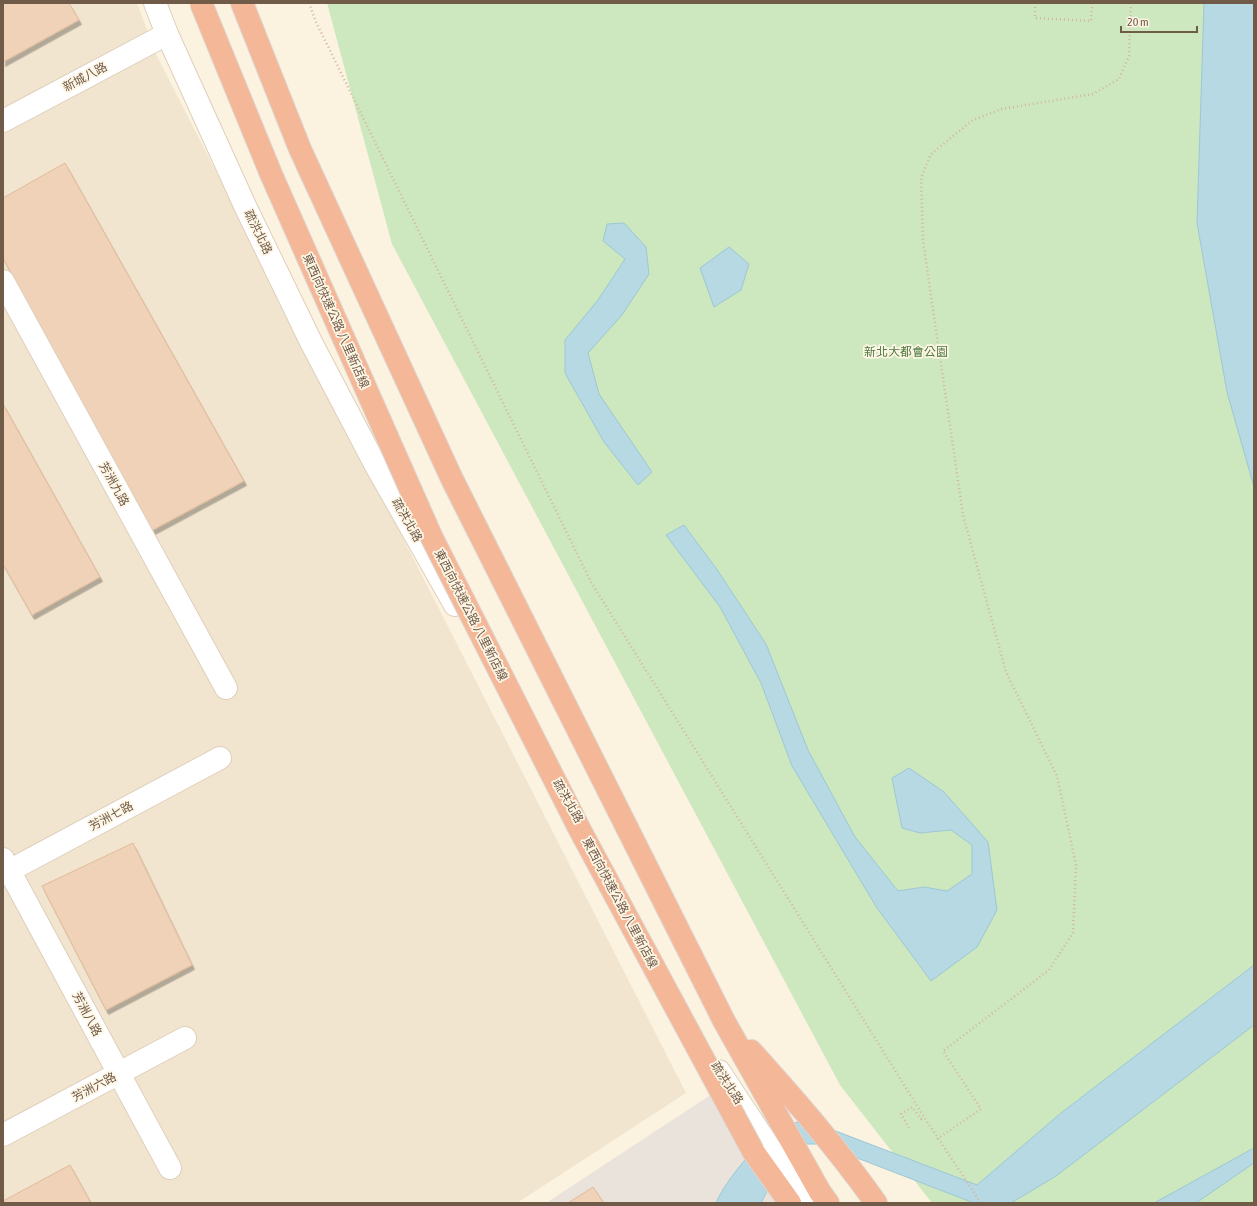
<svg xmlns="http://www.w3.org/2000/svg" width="1257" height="1206" font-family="'Asap Condensed','Noto Sans TC',sans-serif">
	<defs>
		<filter id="shadow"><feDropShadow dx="2.5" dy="4.5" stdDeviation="0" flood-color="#0004"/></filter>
	</defs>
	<rect width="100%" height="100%" fill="#fbf3e0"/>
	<polygon fill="#f2e5cf" points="3,3 137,3 157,56 686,1093 517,1203 3,1203"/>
	<polygon fill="#e9e3db" points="712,1094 785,1203 546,1203"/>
	<polygon fill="#cde7bf" points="327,3 1254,3 1254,1203 932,1203 840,1085 392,244"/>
	<g fill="#b6d9e3" stroke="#9cc8d5">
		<polygon points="1204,3 1254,3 1254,487 1227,392 1197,223"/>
		<polygon points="624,223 646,247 649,274 622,315 588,353 599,394 652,472 638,485 604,442 565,373 565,340 598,300 625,259 603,241 607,224"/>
		<polygon points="729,247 749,264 741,290 714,307 700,268"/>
		<polygon points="684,525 718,571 766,644 808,750 855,837 898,891 924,887 947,891 972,874 972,845 951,830 920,833 902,828 892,778 909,768 944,792 988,842 997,910 977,947 931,981 877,908 792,766 761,683 720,607 666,535"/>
		<path d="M1254 965V1025L1056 1176 1011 1203H974L826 1146 815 1144H802L777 1172 761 1203H716C726 1179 766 1130 792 1123 801 1121 811 1123 820 1125L977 1185 1061 1113Z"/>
		<polygon points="1254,1148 1254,1163 1196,1203 1154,1203"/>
	</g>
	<g fill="#efd2b8" stroke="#e1ba99" filter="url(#shadow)">
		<polygon points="3,3 69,3 79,20 3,62"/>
		<polygon points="65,163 244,481 151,531 3,258 3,198"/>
		<polygon points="3,404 100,577 32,615 3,564"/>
		<polygon points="133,843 192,965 106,1010 42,886"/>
		<polygon points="70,1165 91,1203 3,1203 3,1201"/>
		<polygon points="593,1187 604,1203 568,1203"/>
	</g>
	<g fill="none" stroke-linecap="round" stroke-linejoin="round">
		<defs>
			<g id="street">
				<polyline points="155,3 167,34 246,208 311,342 375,464 455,605"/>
				<polyline points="3,121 167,34"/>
				<polyline points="3,281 226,688"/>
				<polyline points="3,859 170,1168"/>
				<polyline points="3,874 220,758"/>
				<polyline points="719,1071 806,1203"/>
				<polyline points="3,1135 185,1038"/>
			</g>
			<g id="highway">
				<polyline points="242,3 300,149 452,479 724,1021 820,1192 828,1203"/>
				<path d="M751 1051C795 1100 838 1149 876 1203"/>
				<polyline points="753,1151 790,1203"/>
			</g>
		</defs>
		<use href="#street" stroke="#dfcfbc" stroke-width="24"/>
		<use href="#highway" stroke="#ddd7d3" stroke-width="24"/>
		<g stroke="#d4b69c" stroke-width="2.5" stroke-dasharray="1 3" stroke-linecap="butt">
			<polyline points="309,3 316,22 591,582 924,1117 981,1203"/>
			<polyline points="1035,3 1035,18 1091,21 1092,3"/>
			<polyline points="909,1128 901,1114 912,1107 921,1119 924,1117"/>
			<polyline points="937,1139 981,1109 943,1051 1049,970 1073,933 1076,865 1057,776 1006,672 963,515 923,241 921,178 931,154 973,120 1002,109 1093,94 1119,79 1129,56 1131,3"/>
		</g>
		<use href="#street" stroke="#fff" stroke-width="22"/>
		<use href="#highway" stroke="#f4b798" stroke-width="22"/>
		<defs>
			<polyline id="highway-bridge" points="201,3 271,174 432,538 580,830 753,1151"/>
		</defs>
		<use href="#highway-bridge" stroke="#ddd7d3" stroke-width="24" stroke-linecap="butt"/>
		<use href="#highway-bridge" stroke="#f4b798" stroke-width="22"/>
	</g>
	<g text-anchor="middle" stroke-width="3.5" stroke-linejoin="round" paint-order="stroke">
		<g font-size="12" fill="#705a48" stroke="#fef6e5">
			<text transform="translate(85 77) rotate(-28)" y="4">新城八路</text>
			<text transform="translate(258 232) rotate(64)" y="4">疏洪北路</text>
			<text transform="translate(336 321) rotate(66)" y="4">東西向快速公路 八里新店線</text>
			<text transform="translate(114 484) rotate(61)" y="4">芳洲九路</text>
			<text transform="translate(407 520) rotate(60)" y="4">疏洪北路</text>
			<text transform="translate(471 615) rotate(63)" y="4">東西向快速公路 八里新店線</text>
			<text transform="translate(568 801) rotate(60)" y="4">疏洪北路</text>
			<text transform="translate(111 816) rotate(-28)" y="4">芳洲七路</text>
			<text transform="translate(620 903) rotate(62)" y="4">東西向快速公路 八里新店線</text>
			<text transform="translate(87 1014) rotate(62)" y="4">芳洲八路</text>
			<text transform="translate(727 1083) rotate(57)" y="4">疏洪北路</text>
			<text transform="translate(94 1087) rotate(-28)" y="4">芳洲六路</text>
		</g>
		<g font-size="12" fill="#507b43" stroke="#fef6e5">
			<text x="906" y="356">新北大都會公園</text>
		</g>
	</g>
	<rect width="1257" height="1206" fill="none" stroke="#705a48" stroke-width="8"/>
	<path d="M1121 26v6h76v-6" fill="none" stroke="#705a48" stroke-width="2"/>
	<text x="1127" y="26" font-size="12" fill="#705a48" stroke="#fef6e5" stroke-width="3" paint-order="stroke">20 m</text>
</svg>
